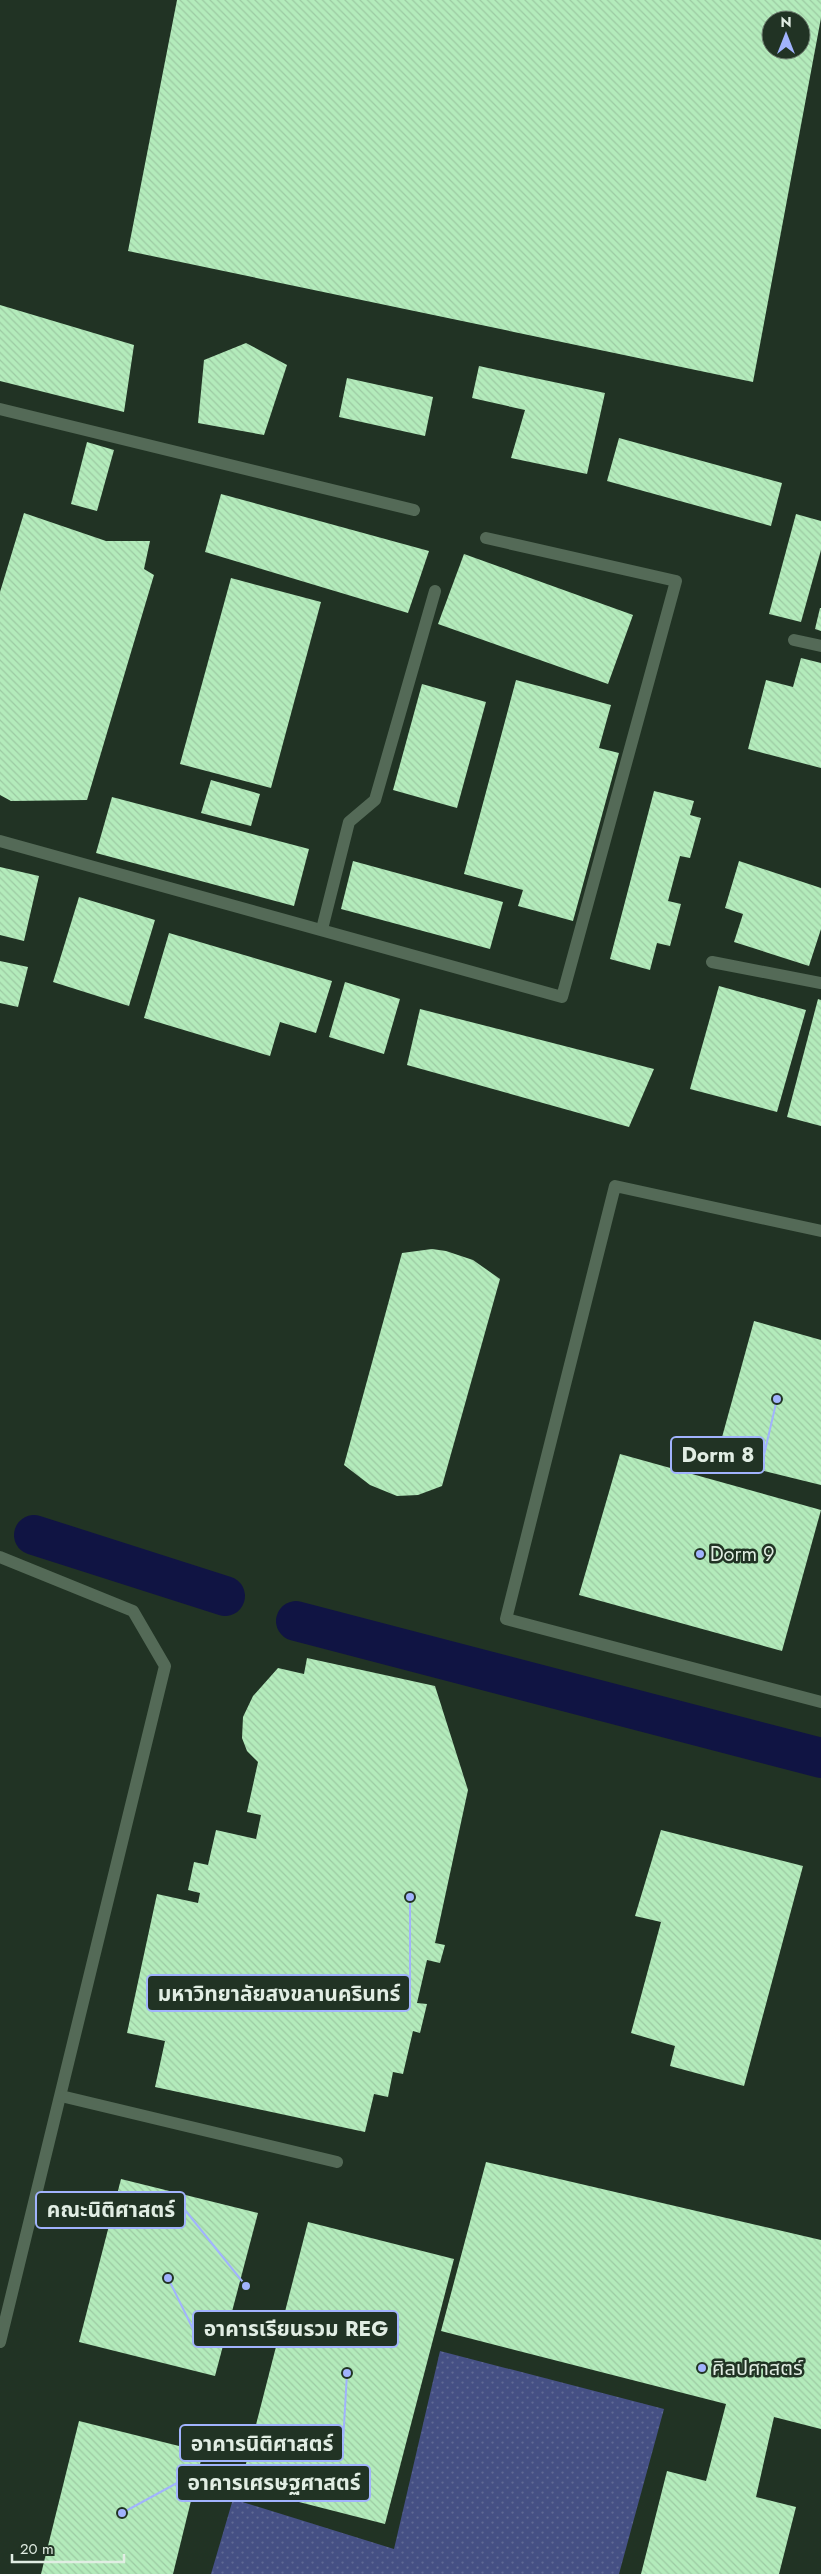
<svg xmlns="http://www.w3.org/2000/svg" width="821" height="2574" font-family="Jost,'Noto Sans Thai',sans-serif">
	<defs>
		<pattern id="garden-dots" width="8" height="8" patternUnits="userSpaceOnUse" patternTransform="scale(1.25)"><rect width="8" height="8" fill="#455084"/><path d="M2 2h.1M6 6h.1" fill="none" stroke="#606a95" stroke-width="1.8" stroke-linecap="round"/></pattern>
		<pattern id="building-back-hatch" width="6" height="6" patternUnits="userSpaceOnUse" patternTransform="scale(1.25)"><rect width="6" height="6" fill="#b3ebbb"/><path d="M-1 5l2 2M0 0l6 6M5-1l2 2" fill="none" stroke="#9dcaa3"/></pattern>
	</defs>
	<rect width="100%" height="100%" fill="#213324"/>
	<polygon fill="url(#garden-dots)" points="440,2351 664,2409 619,2574 211,2574 233,2499 394,2549"/>
	<g fill="none" stroke-linecap="round" stroke-linejoin="round">
		<g stroke="#101443" stroke-width="40">
			<polyline points="34,1535 225,1596"/>
			<polyline points="296,1621 821,1758"/>
		</g>
	</g>
	<g fill="url(#building-back-hatch)" fill-rule="evenodd">
		<path d="M177 0H821V18L753 382 128 251ZM771 20H801V50H771Z"/>
		<polygon points="0,305 134,345 124,412 0,381"/>
		<polygon points="246,343 287,365 264,435 198,423 204,360"/>
		<polygon points="479,366 605,393 587,474 511,458 525,410 472,398"/>
		<polygon points="347,378 433,397 425,436 339,417"/>
		<polygon points="619,438 782,483 771,526 607,481"/>
		<polygon points="87,442 114,450 97,511 71,504"/>
		<polygon points="221,494 429,551 408,613 205,552"/>
		<polygon points="24,513 106,541 150,541 144,569 154,575 87,800 11,801 0,795 0,592"/>
		<polygon points="796,514 821,521 821,550 801,622 769,614"/>
		<polygon points="464,554 633,615 608,684 438,624"/>
		<polygon points="231,578 321,602 271,788 180,764"/>
		<polygon points="820,608 821,608 821,631 815,629"/>
		<polygon points="801,658 821,663 821,768 748,749 766,680 793,687"/>
		<polygon points="516,680 611,705 599,748 619,753 573,921 518,906 523,890 464,874"/>
		<polygon points="422,684 486,702 457,808 393,790"/>
		<polygon points="211,780 260,794 251,826 201,813"/>
		<polygon points="654,791 694,801 690,815 701,818 690,858 680,856 668,901 681,904 670,946 657,943 650,970 610,959"/>
		<polygon points="112,797 309,849 294,906 96,853"/>
		<polygon points="353,861 503,902 490,949 341,909"/>
		<polygon points="739,861 821,888 821,929 809,966 734,942 743,914 725,908"/>
		<polygon points="0,867 39,876 24,941 0,935"/>
		<polygon points="79,897 155,920 129,1006 53,982"/>
		<polygon points="169,933 332,981 316,1033 280,1022 270,1056 144,1018"/>
		<polygon points="0,961 28,967 18,1007 0,1003"/>
		<polygon points="345,982 400,999 384,1054 329,1037"/>
		<polygon points="719,986 806,1010 777,1112 690,1089"/>
		<polygon points="818,999 821,1000 821,1126 787,1117"/>
		<polygon points="420,1009 654,1069 629,1127 407,1065"/>
		<polygon points="432,1249 446,1251 473,1260 500,1279 442,1486 418,1495 397,1496 370,1485 344,1465 402,1253"/>
		<polygon points="754,1321 821,1340 821,1485 716,1459"/>
		<polygon points="620,1454 821,1510 782,1651 579,1595"/>
		<polygon points="307,1658 435,1686 468,1790 435,1943 445,1945 440,1963 427,1960 417,2003 427,2004 420,2033 413,2031 403,2074 393,2072 388,2097 374,2094 365,2132 155,2087 165,2041 127,2033 157,1894 198,1903 200,1893 188,1890 194,1862 208,1865 216,1830 256,1839 261,1815 247,1812 258,1762 247,1751 242,1738 243,1717 253,1696 278,1668 304,1674"/>
		<polygon points="661,1830 803,1866 744,2086 670,2066 675,2046 631,2033 661,1922 635,1916"/>
		<polygon points="486,2162 821,2240 821,2429 774,2417 756,2497 796,2507 779,2574 641,2574 667,2471 706,2481 726,2404 441,2331"/>
		<polygon points="121,2179 258,2213 215,2376 79,2342"/>
		<polygon points="308,2222 454,2259 385,2524 240,2487"/>
		<polygon points="79,2421 203,2452 173,2574 41,2574"/>
	</g>
	<g fill="none" stroke-linecap="round" stroke-linejoin="round">
		<g stroke="#546a57" stroke-width="12">
			<polyline points="0,409 414,510"/>
			<polyline points="0,841 562,997 676,581 486,538"/>
			<polyline points="322,929 349,822 375,800 435,591"/>
			<polyline points="821,1231 615,1186 506,1619 821,1702"/>
			<polyline points="0,1557 133,1611 165,1666 0,2342"/>
			<polyline points="61,2096 337,2162"/>
		</g>
		<g stroke="#546a57" stroke-width="12">
			<polyline points="794,640 821,646"/>
			<polyline points="712,962 821,983"/>
		</g>
	</g>
	<g fill="#a1b3fd" stroke="#213324" stroke-width="2">
		<circle cx="700" cy="1554" r="5"/>
		<circle cx="702" cy="2368" r="5"/>
	</g>
	<g text-anchor="middle" stroke-width="5" stroke-linejoin="round" paint-order="stroke">
		<g font-size="20" fill="#e1ede3" stroke="#213324" text-anchor="start">
			<text x="710" y="1561">Dorm 9</text>
			<text x="712" y="2375">ศิลปศาสตร์</text>
		</g>
	</g>
	<path fill="none" stroke="#a1b3fd" stroke-width="2" d="M777 1399L764 1455M410 1897L410 1993M246 2286L185 2210M168 2278L193 2329M347 2373L343 2443M122 2513L177 2483"/>
	<g fill="#a1b3fd" stroke="#213324" stroke-width="2">
		<circle cx="777" cy="1399" r="5"/>
		<circle cx="410" cy="1897" r="5"/>
		<circle cx="246" cy="2286" r="5"/>
		<circle cx="168" cy="2278" r="5"/>
		<circle cx="347" cy="2373" r="5"/>
		<circle cx="122" cy="2513" r="5"/>
	</g>
	<g fill="#213324" stroke="#a1b3fd" stroke-width="2">
		<rect x="671" y="1437" width="93" height="36" rx="5"/>
		<rect x="147" y="1975" width="263" height="36" rx="5"/>
		<rect x="36" y="2192" width="149" height="36" rx="5"/>
		<rect x="193" y="2311" width="205" height="36" rx="5"/>
		<rect x="180" y="2425" width="163" height="36" rx="5"/>
		<rect x="177" y="2465" width="193" height="36" rx="5"/>
	</g>
	<g font-size="21" text-anchor="middle" font-weight="bold" fill="#e1ede3">
		<text x="718" y="1462">Dorm 8</text>
		<text x="279" y="2001">มหาวิทยาลัยสงขลานครินทร์</text>
		<text x="111" y="2217">คณะนิติศาสตร์</text>
		<text x="296" y="2336">อาคารเรียนรวม REG</text>
		<text x="262" y="2451">อาคารนิติศาสตร์</text>
		<text x="274" y="2490">อาคารเศรษฐศาสตร์</text>
	</g>
	<g transform="translate(786 35)"><circle r="24" fill="#213324" stroke="#6e7d70"/>
	<path d="M0-4L9 19L0 12L-9 19Z" fill="#a1b3fd"/>
	<text y="-8" font-size="14" font-weight="bold" text-anchor="middle" fill="#e1ede3">N</text>
	</g>
	<path d="M12 2554v8h112v-8" fill="none" stroke="#e1ede3" stroke-width="2.5"/>
	<text x="20" y="2554" font-size="15" fill="#e1ede3" stroke="#213324" stroke-width="4" paint-order="stroke">20 m</text>
</svg>
